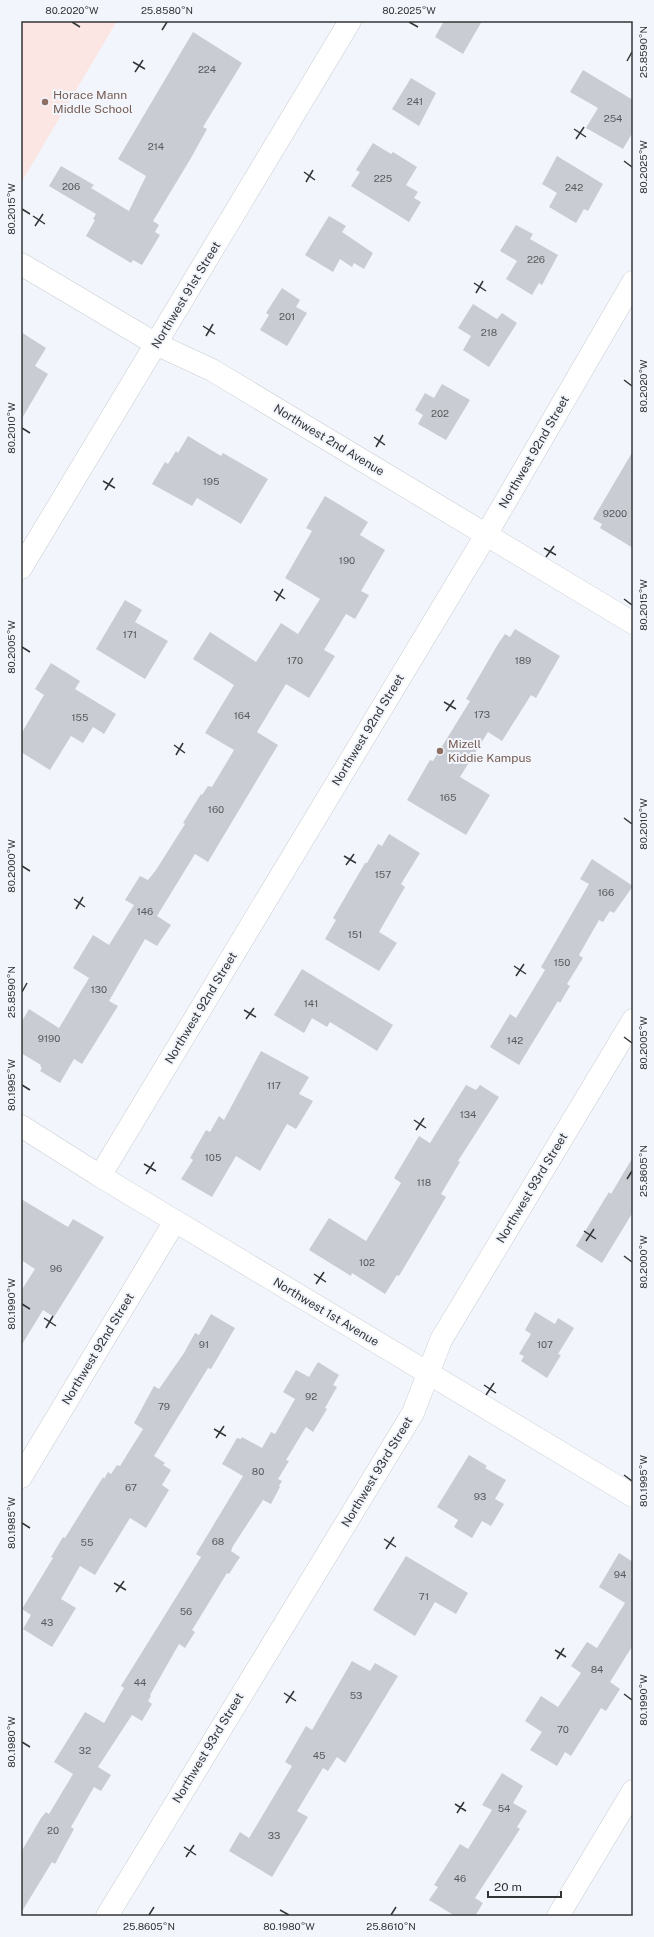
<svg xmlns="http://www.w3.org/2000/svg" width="654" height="1937" font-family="'Public Sans',sans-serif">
	<rect width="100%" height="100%" fill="#f2f6fc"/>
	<polygon fill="#fce6e3" points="21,21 117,21 21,183"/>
	<g fill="#c9cdd3">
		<polygon points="444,21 482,21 463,54 435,37"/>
		<polygon points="193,32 242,63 203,127 207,129 191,158 153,221 159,225 155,232 160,235 142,265 133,260 131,263 86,236 95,220 93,219 96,214 49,186 61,166 94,185 91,188 129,211 146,176 118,159"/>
		<polygon points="583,70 633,100 633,132 623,149 586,128 598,108 570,92"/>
		<polygon points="411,78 436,93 419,126 392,109"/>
		<polygon points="373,143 391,154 393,152 417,167 406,185 418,192 414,198 421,202 409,222 351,186 360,172 356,170"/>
		<polygon points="557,156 603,184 588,211 584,209 576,223 549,207 557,193 542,184"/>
		<polygon points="329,216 346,226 342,232 373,253 364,269 354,263 352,267 340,259 333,272 305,255"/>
		<polygon points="516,225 533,234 530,239 558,255 542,285 539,283 532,295 506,279 517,261 500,251"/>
		<polygon points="282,288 300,300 296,307 307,313 287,346 260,330 269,315 266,313"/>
		<polygon points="473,304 497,319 502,313 517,323 489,367 463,350 471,336 458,328"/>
		<polygon points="21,332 46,348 35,366 48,374 21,420"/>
		<polygon points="442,384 470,400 446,440 418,424 423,415 415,410 425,393 434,398"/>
		<polygon points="188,436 221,456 223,453 268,479 241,524 197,498 192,506 152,484 165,462 168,464 176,451 178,453"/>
		<polygon points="633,451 633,548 600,528 602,524 593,519"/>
		<polygon points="325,496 368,522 360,535 385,550 361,591 369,595 355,619 346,614 324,650 335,656 309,698 286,684 257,732 278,745 208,862 195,854 157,916 171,925 157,946 145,939 109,1001 118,1006 82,1064 74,1059 60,1083 40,1071 42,1068 40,1066 41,1065 21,1053 21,1023 29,1009 59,1028 89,978 73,968 93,935 109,945 134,905 125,900 140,876 148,880 156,870 185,824 183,823 201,794 202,795 208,786 212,787 234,750 205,733 234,685 193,659 210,632 256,662 281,623 298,634 320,599 285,578 312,531 306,528"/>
		<polygon points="125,600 142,610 135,622 168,641 145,679 96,649"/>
		<polygon points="515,629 560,656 536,698 531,695 502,741 488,732 460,777 490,795 466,835 407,800 430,760 433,761 470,701 466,699 498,644 505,634 510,637"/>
		<polygon points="51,663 80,681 75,689 116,714 104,734 93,727 83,743 71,736 50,770 21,752 21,734 44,695 35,689"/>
		<polygon points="389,834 420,853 401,884 405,887 379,932 397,943 379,971 325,939 336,920 333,918 365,863 367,863 378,844 382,846"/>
		<polygon points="592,859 633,886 614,913 610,911 603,922 599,920 579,955 583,958 567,984 570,986 560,1003 558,1001 519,1065 490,1047 510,1014 516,1018 545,970 541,967 589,884 580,879"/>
		<polygon points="302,969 393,1025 377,1051 330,1022 327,1027 312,1018 304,1033 274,1015"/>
		<polygon points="261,1051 309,1077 299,1094 313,1101 296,1129 287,1124 260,1171 236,1156 212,1197 181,1179 193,1160 190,1158 206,1130 210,1132 219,1116 224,1120"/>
		<polygon points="466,1085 476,1090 480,1085 499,1097 458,1161 460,1162 441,1194 446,1197 399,1276 397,1275 385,1294 352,1273 351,1276 309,1250 329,1218 366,1241 401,1183 394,1178 419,1136 430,1143"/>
		<polygon points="633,1157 633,1212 602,1263 576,1246 609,1192 611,1194"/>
		<polygon points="21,1199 68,1227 73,1219 104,1237 54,1317 43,1310 21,1346 21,1291 35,1269 21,1260"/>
		<polygon points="535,1312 555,1324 558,1318 574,1328 558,1354 561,1355 547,1378 521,1361 524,1356 519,1354 531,1334 525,1330"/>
		<polygon points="211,1314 235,1328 211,1369 208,1368 154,1456 165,1463 163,1465 171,1470 162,1485 169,1490 146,1528 130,1518 95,1575 80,1566 61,1599 76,1608 52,1647 23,1629 31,1615 22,1609 53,1558 51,1557 63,1537 65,1538 103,1477 104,1479 108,1472 111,1474 117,1465 120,1466 143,1429 134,1423 154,1386 159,1389 184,1353 195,1333 199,1335"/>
		<polygon points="318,1362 339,1375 333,1385 337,1387 325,1408 327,1409 313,1432 306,1427 286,1460 289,1461 278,1479 282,1481 279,1486 280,1487 271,1504 263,1500 233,1546 231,1551 240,1557 229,1574 227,1573 194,1627 192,1630 195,1632 185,1648 179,1644 150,1695 151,1696 148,1701 152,1704 142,1721 132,1715 98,1767 111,1775 101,1791 94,1787 71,1827 74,1829 55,1864 52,1862 21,1913 21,1852 41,1818 46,1812 49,1814 73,1774 54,1762 85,1712 104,1723 124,1688 121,1686 201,1557 196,1554 243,1476 222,1464 237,1438 241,1439 242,1437 262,1448 271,1432 275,1434 295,1399 283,1392 296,1370 309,1377"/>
		<polygon points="469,1455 487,1466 485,1468 506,1480 495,1499 504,1504 491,1526 482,1521 472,1538 454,1527 458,1520 437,1507"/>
		<polygon points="619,1553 633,1562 633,1645 610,1682 620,1689 606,1711 601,1708 571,1756 565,1752 557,1766 530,1750 542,1732 525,1721 541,1696 558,1707 581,1673 571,1666 587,1642 597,1648 625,1603 599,1587"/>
		<polygon points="406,1556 468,1593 456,1614 435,1602 415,1636 373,1610"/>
		<polygon points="352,1661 370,1671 375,1663 398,1676 345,1763 337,1757 328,1771 323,1768 297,1811 308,1817 272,1877 229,1851 240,1832 249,1838 292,1766 285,1762 306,1726 312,1730"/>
		<polygon points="502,1773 523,1786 513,1803 527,1811 517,1827 520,1829 475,1898 483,1903 475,1916 455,1916 429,1900 438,1887 434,1885 460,1844 468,1849 492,1810 482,1805"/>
	</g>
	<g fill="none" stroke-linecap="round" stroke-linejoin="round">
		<defs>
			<g id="street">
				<polyline points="21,568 350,21"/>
				<polyline points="21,1126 100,1176 633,1496"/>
				<polyline points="100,1176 486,535 633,282"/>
				<polyline points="21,1477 175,1221"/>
				<polyline points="107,1916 413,1413 441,1340 633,1020"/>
				<polyline points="558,1916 633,1791"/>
			</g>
			<polyline id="secondary" points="21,264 156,344 212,370 633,623"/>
		</defs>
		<use href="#street" stroke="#c8ccd2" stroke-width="23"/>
		<use href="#secondary" stroke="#c8ccd2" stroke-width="23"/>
		<use href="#street" stroke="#fff" stroke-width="22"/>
		<use href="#secondary" stroke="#fff" stroke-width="22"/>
	</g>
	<path fill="none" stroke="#333436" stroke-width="1.5" d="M72 22 80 27M409 22 418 27M162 30 167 22M627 61 632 52M133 62 145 69M135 72 143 60M574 129 586 137M576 139 584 127M624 161 632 167M304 172 315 180M306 182 313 170M22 209 30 214M33 216 45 224M35 226 43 214M474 283 486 291M476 293 483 281M203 326 215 334M206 336 213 324M624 380 632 386M22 428 30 433M374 437 385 445M376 447 383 435M103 481 115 488M105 490 113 478M544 548 556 555M546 557 554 546M274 591 285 599M624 599 632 605M276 601 283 589M22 647 30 652M444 702 456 709M446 711 454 700M174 745 185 753M176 755 183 743M624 818 632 824M344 856 356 863M346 865 354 854M22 866 30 871M74 899 85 907M76 909 83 897M514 966 526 974M516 976 524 964M22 992 27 983M244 1010 256 1017M246 1019 254 1008M624 1037 632 1043M22 1085 30 1090M414 1120 426 1128M416 1130 424 1118M144 1164 156 1171M146 1174 154 1162M627 1179 632 1171M584 1231 596 1239M586 1241 594 1229M624 1256 632 1262M314 1274 326 1282M316 1284 324 1272M22 1304 30 1309M44 1318 56 1326M46 1328 53 1316M484 1385 496 1393M486 1395 494 1383M214 1429 226 1436M216 1438 224 1426M624 1475 632 1481M22 1523 30 1528M384 1539 396 1547M386 1549 394 1537M114 1583 126 1590M116 1592 124 1581M555 1650 566 1657M557 1659 564 1648M284 1693 296 1701M624 1694 632 1700M286 1703 294 1691M22 1742 30 1747M455 1804 466 1811M457 1813 464 1802M184 1847 196 1855M186 1857 194 1845M280 1910 289 1915M149 1915 154 1907M391 1915 396 1907"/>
	<g fill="#8d6e63" stroke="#f2f6fc" stroke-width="1.5">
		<circle cx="45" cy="102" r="4"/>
		<circle cx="440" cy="751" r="4"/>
	</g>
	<g text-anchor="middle" stroke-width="4" stroke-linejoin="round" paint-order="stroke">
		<g font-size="10" fill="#585a5d">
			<text x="207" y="73">224</text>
			<text x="415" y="105">241</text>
			<text x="613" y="122">254</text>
			<text x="156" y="150">214</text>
			<text x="383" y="182">225</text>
			<text x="71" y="190">206</text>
			<text x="574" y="191">242</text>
			<text x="536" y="263">226</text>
			<text x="287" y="320">201</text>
			<text x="489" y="336">218</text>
			<text x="440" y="417">202</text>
			<text x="211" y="485">195</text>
			<text x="615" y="517">9200</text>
			<text x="347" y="564">190</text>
			<text x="130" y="638">171</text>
			<text x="295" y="664">170</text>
			<text x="523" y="664">189</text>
			<text x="482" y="718">173</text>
			<text x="242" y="719">164</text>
			<text x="80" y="721">155</text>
			<text x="448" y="801">165</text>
			<text x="216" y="813">160</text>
			<text x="383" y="878">157</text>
			<text x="606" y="896">166</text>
			<text x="145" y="915">146</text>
			<text x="355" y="938">151</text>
			<text x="562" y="966">150</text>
			<text x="99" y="993">130</text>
			<text x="311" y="1007">141</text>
			<text x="49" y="1042">9190</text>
			<text x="515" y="1044">142</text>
			<text x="274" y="1089">117</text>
			<text x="468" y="1118">134</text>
			<text x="213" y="1161">105</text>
			<text x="424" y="1186">118</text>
			<text x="367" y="1266">102</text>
			<text x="56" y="1272">96</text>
			<text x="204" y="1348">91</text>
			<text x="545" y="1348">107</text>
			<text x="311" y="1400">92</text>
			<text x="164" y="1410">79</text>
			<text x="258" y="1475">80</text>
			<text x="131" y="1491">67</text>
			<text x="480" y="1500">93</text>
			<text x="218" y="1545">68</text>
			<text x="87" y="1546">55</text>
			<text x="620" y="1578">94</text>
			<text x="424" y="1600">71</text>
			<text x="186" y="1615">56</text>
			<text x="47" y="1626">43</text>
			<text x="597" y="1673">84</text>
			<text x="140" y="1686">44</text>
			<text x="356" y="1699">53</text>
			<text x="563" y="1733">70</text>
			<text x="85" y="1754">32</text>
			<text x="319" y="1759">45</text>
			<text x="504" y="1812">54</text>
			<text x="53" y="1834">20</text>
			<text x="274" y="1839">33</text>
			<text x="460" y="1882">46</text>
		</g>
		<g font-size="12" fill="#785e54" stroke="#f2f6fc" text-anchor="start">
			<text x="53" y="99">Horace Mann<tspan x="53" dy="14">Middle School</tspan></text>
			<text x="448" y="748">Mizell<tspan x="448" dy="14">Kiddie Kampus</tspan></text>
		</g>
		<g font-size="12" fill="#333436" stroke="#f2f6fc">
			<text transform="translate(186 295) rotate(-59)" y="4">Northwest 91st Street</text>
			<text transform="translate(329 440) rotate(31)" y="4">Northwest 2nd Avenue</text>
			<text transform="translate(534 452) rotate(-60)" y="4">Northwest 92nd Street</text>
			<text transform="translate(368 730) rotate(-59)" y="4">Northwest 92nd Street</text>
			<text transform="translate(201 1008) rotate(-59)" y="4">Northwest 92nd Street</text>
			<text transform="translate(532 1188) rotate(-59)" y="4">Northwest 93rd Street</text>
			<text transform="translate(326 1312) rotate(31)" y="4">Northwest 1st Avenue</text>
			<text transform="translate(98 1349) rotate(-59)" y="4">Northwest 92nd Street</text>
			<text transform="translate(377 1472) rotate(-59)" y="4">Northwest 93rd Street</text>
			<text transform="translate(208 1748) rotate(-59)" y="4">Northwest 93rd Street</text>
		</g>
	</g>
	<rect width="654" height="1937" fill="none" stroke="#f2f6fc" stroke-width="44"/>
	<path d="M488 1891v6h73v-6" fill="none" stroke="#333436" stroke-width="2"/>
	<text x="494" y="1891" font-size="12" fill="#333436" stroke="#f2f6fc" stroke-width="3" paint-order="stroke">20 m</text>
	<rect x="22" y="22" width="610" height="1893" fill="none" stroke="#333436" stroke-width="1.5"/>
	<g font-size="10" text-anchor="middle" fill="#333436">
		<text x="72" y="14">80.2020°W</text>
		<text x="167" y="14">25.8580°N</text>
		<text x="409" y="14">80.2025°W</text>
		<text transform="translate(643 52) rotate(-90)" y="4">25.8590°N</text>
		<text transform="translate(643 167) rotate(-90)" y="4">80.2025°W</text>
		<text transform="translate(11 209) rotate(-90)" y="4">80.2015°W</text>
		<text transform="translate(643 386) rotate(-90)" y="4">80.2020°W</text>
		<text transform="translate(11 428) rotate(-90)" y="4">80.2010°W</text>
		<text transform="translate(643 605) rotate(-90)" y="4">80.2015°W</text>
		<text transform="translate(11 647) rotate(-90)" y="4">80.2005°W</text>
		<text transform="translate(643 824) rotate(-90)" y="4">80.2010°W</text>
		<text transform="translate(11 866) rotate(-90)" y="4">80.2000°W</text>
		<text transform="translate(11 992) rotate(-90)" y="4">25.8590°N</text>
		<text transform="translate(643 1043) rotate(-90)" y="4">80.2005°W</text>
		<text transform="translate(11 1085) rotate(-90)" y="4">80.1995°W</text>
		<text transform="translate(643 1171) rotate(-90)" y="4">25.8605°N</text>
		<text transform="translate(643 1262) rotate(-90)" y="4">80.2000°W</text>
		<text transform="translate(11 1304) rotate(-90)" y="4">80.1990°W</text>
		<text transform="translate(643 1481) rotate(-90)" y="4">80.1995°W</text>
		<text transform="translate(11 1523) rotate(-90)" y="4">80.1985°W</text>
		<text transform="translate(643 1700) rotate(-90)" y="4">80.1990°W</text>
		<text transform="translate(11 1742) rotate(-90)" y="4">80.1980°W</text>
		<text x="149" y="1930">25.8605°N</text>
		<text x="289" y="1930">80.1980°W</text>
		<text x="391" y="1930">25.8610°N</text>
	</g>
</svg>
